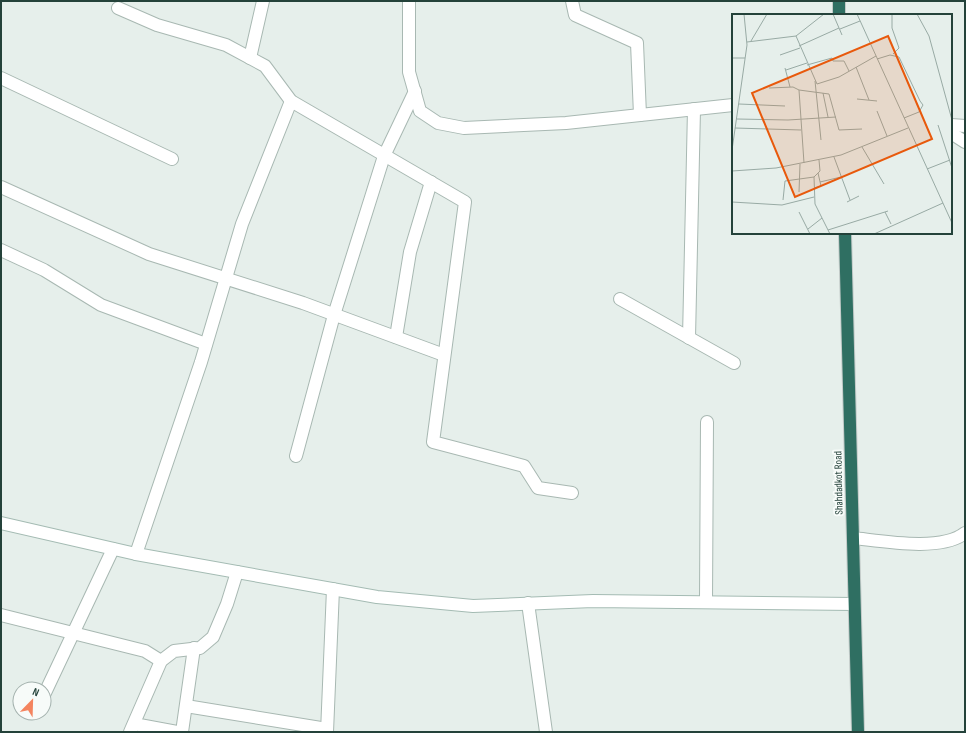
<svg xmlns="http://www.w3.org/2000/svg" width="966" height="733" font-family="'Sofia Sans Condensed',sans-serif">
	<rect width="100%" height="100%" fill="#e6efeb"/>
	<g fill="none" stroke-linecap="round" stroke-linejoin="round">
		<defs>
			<g id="street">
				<polyline points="409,1 409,72 420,111 438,123 464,128 566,123 733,105"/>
				<polyline points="572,1 575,15 637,43 640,115"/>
				<polyline points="118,8 157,25 226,45 265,66 291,101 465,202 433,442 524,466 538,488 572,493"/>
				<polyline points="250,58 263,1"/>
				<polyline points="1,78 172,159"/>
				<polyline points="951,125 965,126"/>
				<polyline points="951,133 965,142"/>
				<polyline points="1,187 149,254 303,303 444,355"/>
				<polyline points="1,250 44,270 101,305 206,344"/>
				<polyline points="620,299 734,363"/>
				<polyline points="396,337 410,252 431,182"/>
				<polyline points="689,338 694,109"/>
				<polyline points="296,456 334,315 384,156 415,91"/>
				<path d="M853 538C882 541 941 552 965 533"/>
				<polyline points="136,554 201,362 242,224 291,101"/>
				<polyline points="706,602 707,422"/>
				<polyline points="528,603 546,732"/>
				<polyline points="1,615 145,651 161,661"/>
				<polyline points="44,695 113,549"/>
				<polyline points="186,706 327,729"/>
				<polyline points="134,724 177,732"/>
				<polyline points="130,732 161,661 174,651 200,648 213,637 227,604 237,572"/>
				<polyline points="182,732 194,648"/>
				<polyline points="327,732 333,589"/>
			</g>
			<polyline id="secondary" points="1,523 136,554 377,597 473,606 593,601 854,604"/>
			<g id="highway">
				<polyline points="839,1 839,15"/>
				<polyline points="845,233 858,732"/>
			</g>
		</defs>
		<use href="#street" stroke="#a8b8b2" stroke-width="14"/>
		<use href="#secondary" stroke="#a4bbb3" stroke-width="14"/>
		<use href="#highway" stroke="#c2cac8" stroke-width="14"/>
		<use href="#street" stroke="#fff" stroke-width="12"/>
		<use href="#secondary" stroke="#fff" stroke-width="12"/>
		<use href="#highway" stroke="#2f6f62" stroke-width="12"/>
	</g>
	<g text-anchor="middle" stroke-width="4" stroke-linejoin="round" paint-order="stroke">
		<g font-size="11" fill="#24423a" stroke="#f7fbf9">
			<text transform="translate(838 483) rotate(-91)" y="4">Shahdadkot Road</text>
		</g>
	</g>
	<g transform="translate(732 14)">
		<rect width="220" height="220" fill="#e6efeb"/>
		<path fill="none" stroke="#98aaa4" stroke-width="1" d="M101 0 110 21M125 0 220 209M160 0V14L167 34 161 40M185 0 197 22 220 106M108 15 128 7M64 22 85 70 107 63 144 42M19 27 35 0M15 28 64 22 92 0M67 32 107 14M48 41 68 34M0 44H13M145 45 158 41 167 43 188 87 191 91 187 98 172 104M75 51 100 44 101 47H112L117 57M124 53 137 86M53 54 58 73M54 56 75 49M83 67 89 126M37 74 61 73 67 76 97 80 107 116 130 115M67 76 72 149M91 79 96 103M125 85 145 87M7 90 53 92M145 97 155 122M5 105 56 106 104 103M206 111 220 154M3 114 69 116M130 133 152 170M0 136 15 31 12 0M102 143 118 186M87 146 88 157 82 163 83 190 98 220M195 155 218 146M0 157 44 154 109 141 176 114M88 168 109 163M82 174 89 172 86 159M67 178 68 150M51 186 53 167 82 163M0 188 50 191 82 183M115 188 127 182M67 198 78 220M153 198 159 210M76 215 90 204M96 216 156 197M142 220 211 189"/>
		<path fill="#e8590c" fill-opacity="0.15" stroke="#e8590c" stroke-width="2" d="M156 22 200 125 63 183 20 79Z"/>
		<rect width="220" height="220" fill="none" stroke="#24423a" stroke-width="2"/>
	</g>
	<rect width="966" height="733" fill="none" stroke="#24423a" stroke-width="4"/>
	<g transform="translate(32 701) rotate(23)"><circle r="19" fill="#f7fbf9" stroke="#a3b1ad"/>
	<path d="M0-3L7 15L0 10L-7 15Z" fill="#f4845f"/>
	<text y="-6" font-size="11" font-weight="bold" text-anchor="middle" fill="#24423a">N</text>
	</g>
</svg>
